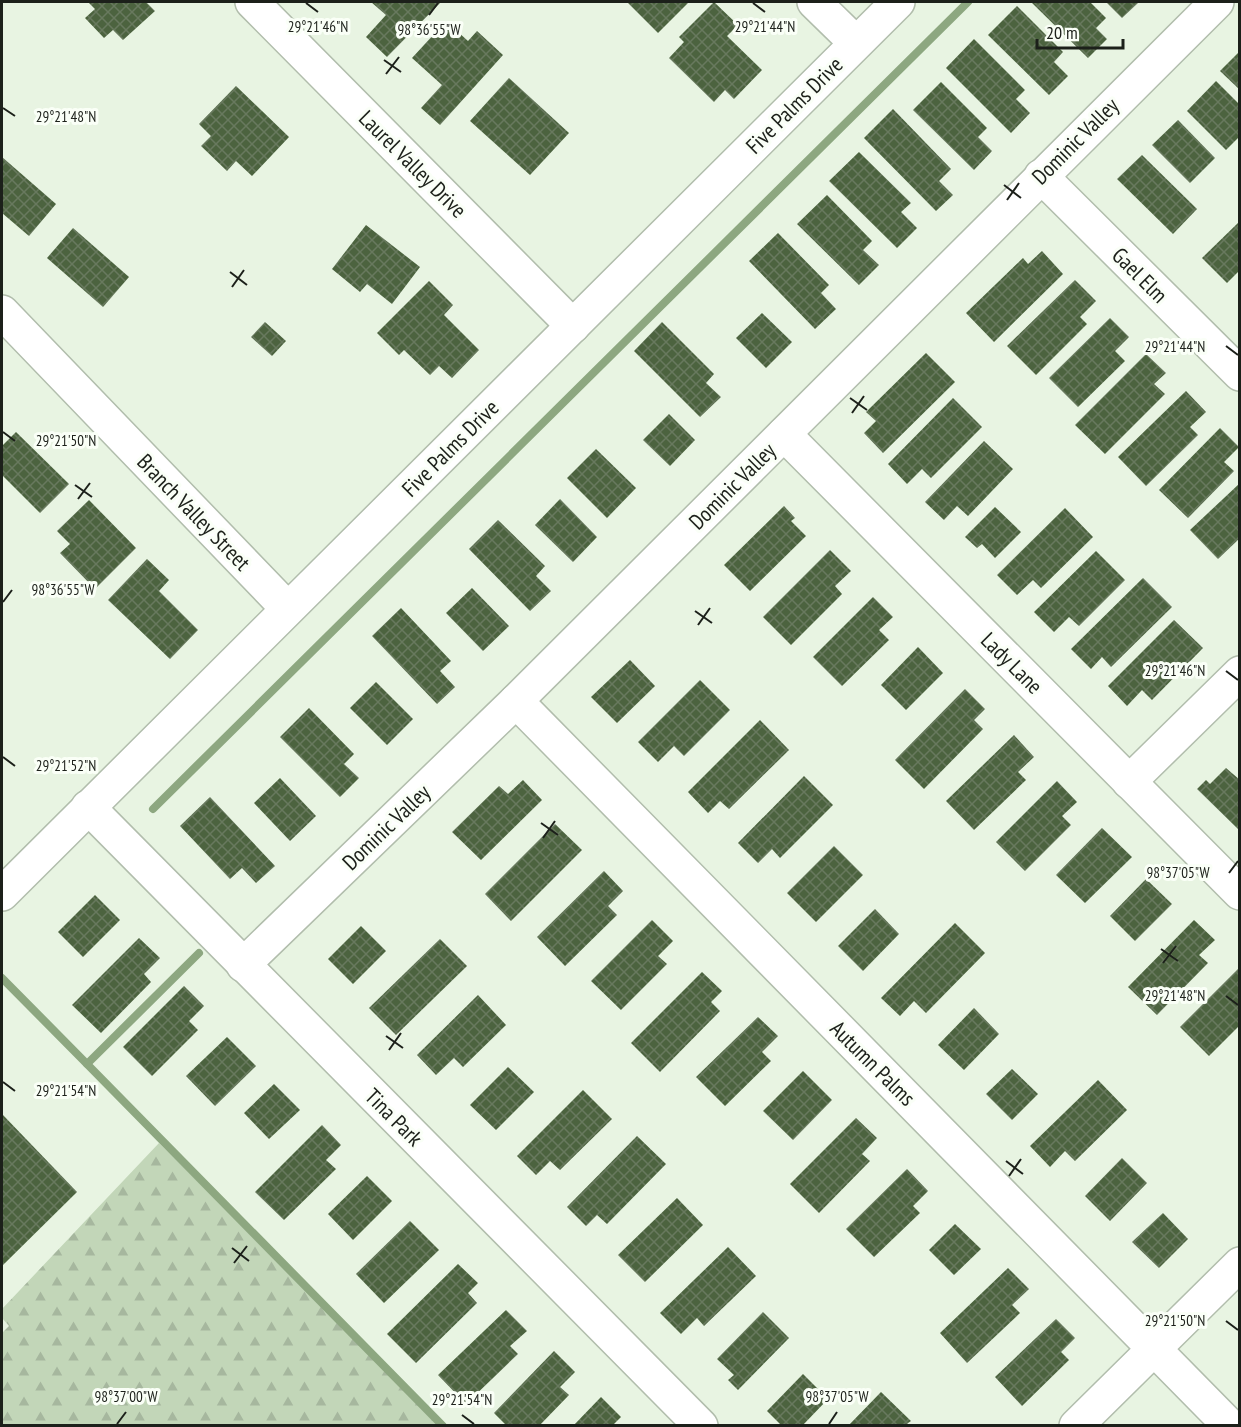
<svg xmlns="http://www.w3.org/2000/svg" width="1241" height="1427" font-family="'PT Sans Narrow',sans-serif">
	<defs>
		<pattern id="forest-firs" width="22" height="20" patternUnits="userSpaceOnUse" patternTransform="scale(1.5)"><rect width="22" height="20" fill="#c2d6b8"/><path d="M5 1l3.5 6h-7zM16 11l3.5 6h-7z" fill="#a6b79e"/></pattern>
		<pattern id="building-cross-hatch" width="8" height="8" patternUnits="userSpaceOnUse" patternTransform="scale(1.5)"><rect width="8" height="8" fill="#4c633f"/><path d="M0 0l8 8M0 8l8-8" fill="none" stroke="#68795e"/></pattern>
	</defs>
	<rect width="100%" height="100%" fill="#e8f4e2"/>
	<polygon fill="url(#forest-firs)" points="159,1143 439,1425 2,1425 2,1333 9,1326 2,1318 2,1309"/>
	<g fill="none" stroke-linecap="round" stroke-linejoin="round">
		<g stroke="#8da780" stroke-width="8">
			<polyline points="153,809 968,2"/>
			<polyline points="2,978 87,1064 199,953"/>
			<polyline points="87,1064 443,1426"/>
		</g>
	</g>
	<g fill="url(#building-cross-hatch)">
		<polygon points="88,2 146,2 155,11 123,40 113,30 104,38 85,18 95,9"/>
		<polygon points="371,2 441,2 387,57 366,37 386,15"/>
		<polygon points="627,2 689,2 658,33"/>
		<polygon points="714,2 738,25 727,36 762,70 734,99 725,90 714,102 669,58 684,42 679,37"/>
		<polygon points="1031,2 1090,2 1106,18 1096,28 1107,39 1088,58"/>
		<polygon points="1106,2 1139,2 1122,18"/>
		<polygon points="1017,6 1063,52 1054,62 1068,76 1049,95 988,35"/>
		<polygon points="446,21 468,41 477,31 503,55 440,125 421,108 442,85 412,58"/>
		<polygon points="974,39 1025,90 1016,99 1030,113 1011,133 946,68"/>
		<polygon points="1240,51 1240,90 1220,71"/>
		<polygon points="509,78 569,133 530,175 470,121"/>
		<polygon points="1216,81 1240,105 1240,136 1226,150 1187,111"/>
		<polygon points="941,82 987,128 978,137 992,151 974,170 913,110"/>
		<polygon points="236,86 289,137 252,176 236,161 227,171 201,146 211,136 199,124"/>
		<polygon points="893,109 951,169 939,181 953,195 936,211 864,138"/>
		<polygon points="1178,120 1215,158 1190,183 1152,145"/>
		<polygon points="859,152 911,203 901,212 917,228 897,248 829,181"/>
		<polygon points="1142,155 1197,209 1173,234 1117,179"/>
		<polygon points="2,157 56,204 29,236 2,213"/>
		<polygon points="827,195 872,241 863,250 879,265 859,285 797,224"/>
		<polygon points="1240,221 1240,270 1227,283 1202,258"/>
		<polygon points="366,225 420,267 392,304 367,284 360,292 332,269"/>
		<polygon points="73,228 129,277 103,307 47,258"/>
		<polygon points="778,233 829,285 821,293 836,309 815,329 749,261"/>
		<polygon points="1042,251 1063,274 994,342 966,313 1023,258 1028,264"/>
		<polygon points="1075,280 1096,301 1080,317 1087,324 1036,375 1007,346"/>
		<polygon points="429,281 453,305 444,315 479,350 452,378 439,366 430,375 404,350 399,355 377,333"/>
		<polygon points="762,313 792,342 766,368 736,338"/>
		<polygon points="1110,318 1129,337 1115,351 1125,361 1078,407 1049,378"/>
		<polygon points="265,322 286,341 272,356 251,337"/>
		<polygon points="662,322 714,374 706,383 721,397 700,417 634,351"/>
		<polygon points="926,353 955,382 883,453 864,433 876,421 866,412"/>
		<polygon points="1146,354 1166,373 1154,384 1165,394 1105,454 1075,425"/>
		<polygon points="1186,391 1206,412 1190,427 1198,435 1146,486 1118,457"/>
		<polygon points="953,398 982,427 931,478 922,469 907,484 888,464"/>
		<polygon points="669,414 695,440 670,466 643,440"/>
		<polygon points="1220,428 1239,447 1224,462 1234,471 1188,518 1159,490"/>
		<polygon points="16,432 69,484 40,513 2,475 2,446"/>
		<polygon points="984,441 1013,469 968,516 957,506 944,520 925,502"/>
		<polygon points="596,449 636,488 607,518 567,478"/>
		<polygon points="1240,483 1240,538 1218,559 1190,530"/>
		<polygon points="560,499 597,537 573,562 535,525"/>
		<polygon points="89,500 136,548 95,589 60,553 70,544 57,531"/>
		<polygon points="784,506 795,518 791,521 806,536 750,591 724,565"/>
		<polygon points="995,507 1021,532 995,558 982,544 977,548 965,537"/>
		<polygon points="1065,508 1093,537 1041,588 1033,580 1017,595 997,575"/>
		<polygon points="498,520 545,566 536,576 551,591 530,611 469,549"/>
		<polygon points="830,550 851,571 835,586 842,594 791,645 763,617"/>
		<polygon points="1096,551 1125,580 1079,626 1069,617 1054,632 1034,612"/>
		<polygon points="147,559 169,580 159,591 198,630 170,659 108,600"/>
		<polygon points="1143,578 1172,607 1111,667 1102,657 1091,669 1071,649"/>
		<polygon points="472,588 509,626 483,651 446,613"/>
		<polygon points="873,597 893,617 879,630 889,640 842,686 813,657"/>
		<polygon points="401,608 451,661 440,671 455,687 437,704 372,636"/>
		<polygon points="1174,620 1203,648 1152,700 1142,690 1127,706 1108,686"/>
		<polygon points="918,647 943,673 906,710 881,685"/>
		<polygon points="630,660 655,686 617,723 591,697"/>
		<polygon points="700,680 730,710 684,756 674,746 658,762 638,742"/>
		<polygon points="376,682 413,719 387,745 350,708"/>
		<polygon points="965,689 985,709 974,720 983,729 924,789 895,760"/>
		<polygon points="309,708 354,754 344,764 359,778 340,797 280,737"/>
		<polygon points="760,720 789,750 729,809 720,801 708,813 688,792"/>
		<polygon points="1014,735 1034,757 1018,772 1026,780 974,830 946,801"/>
		<polygon points="1226,768 1240,780 1240,831 1197,789 1206,780 1210,784"/>
		<polygon points="804,776 833,805 780,858 772,849 758,863 738,843"/>
		<polygon points="280,778 316,816 290,841 254,803"/>
		<polygon points="523,780 542,800 481,860 452,832 499,786 508,794"/>
		<polygon points="1057,781 1077,802 1062,816 1071,825 1025,871 996,842"/>
		<polygon points="210,797 275,866 256,883 242,868 230,879 180,826"/>
		<polygon points="555,824 582,850 511,921 485,894"/>
		<polygon points="1102,828 1132,857 1085,903 1056,875"/>
		<polygon points="834,846 863,875 816,922 787,893"/>
		<polygon points="604,871 623,891 608,906 617,915 565,966 537,937"/>
		<polygon points="1146,879 1172,904 1135,941 1110,916"/>
		<polygon points="95,895 120,920 83,957 58,932"/>
		<polygon points="875,909 899,934 863,971 838,946"/>
		<polygon points="652,920 673,941 658,956 667,964 621,1010 591,981"/>
		<polygon points="1194,920 1215,940 1199,955 1208,963 1157,1015 1128,987"/>
		<polygon points="955,923 985,953 926,1013 914,1001 900,1016 881,998"/>
		<polygon points="361,926 386,951 353,984 328,959"/>
		<polygon points="139,938 160,958 144,974 151,982 101,1033 72,1005"/>
		<polygon points="440,939 467,966 396,1035 369,1008"/>
		<polygon points="1240,967 1240,1025 1209,1056 1180,1027"/>
		<polygon points="702,972 722,991 711,1002 720,1011 660,1072 631,1043"/>
		<polygon points="184,986 204,1006 189,1021 198,1030 152,1076 123,1047"/>
		<polygon points="478,995 506,1025 463,1067 454,1058 436,1075 417,1055"/>
		<polygon points="974,1008 999,1034 964,1070 938,1045"/>
		<polygon points="758,1017 778,1036 762,1052 771,1061 725,1106 696,1077"/>
		<polygon points="227,1037 256,1066 215,1106 186,1076"/>
		<polygon points="508,1067 534,1092 496,1130 470,1105"/>
		<polygon points="1012,1069 1038,1094 1012,1120 986,1094"/>
		<polygon points="803,1071 832,1100 793,1140 763,1111"/>
		<polygon points="1098,1080 1127,1110 1075,1161 1065,1151 1050,1167 1030,1146"/>
		<polygon points="274,1084 300,1110 269,1139 244,1113"/>
		<polygon points="583,1090 612,1119 560,1170 550,1161 536,1175 517,1156"/>
		<polygon points="2,1114 77,1192 2,1266"/>
		<polygon points="856,1118 877,1138 862,1154 870,1161 819,1213 790,1184"/>
		<polygon points="322,1125 341,1145 326,1160 336,1169 284,1220 255,1192"/>
		<polygon points="637,1136 666,1164 607,1224 597,1215 586,1226 567,1207"/>
		<polygon points="1122,1158 1147,1183 1110,1221 1085,1196"/>
		<polygon points="907,1169 928,1191 913,1206 920,1213 874,1257 846,1229"/>
		<polygon points="367,1176 392,1201 353,1240 328,1214"/>
		<polygon points="677,1198 703,1225 645,1282 618,1255"/>
		<polygon points="1163,1213 1188,1239 1159,1268 1132,1242"/>
		<polygon points="410,1221 439,1250 384,1303 356,1274"/>
		<polygon points="955,1224 981,1249 954,1275 929,1250"/>
		<polygon points="728,1247 756,1276 704,1326 697,1318 681,1334 660,1313"/>
		<polygon points="458,1264 478,1283 468,1293 477,1303 416,1363 387,1334"/>
		<polygon points="1008,1268 1029,1289 1012,1305 1020,1313 967,1363 940,1333"/>
		<polygon points="506,1310 527,1331 510,1346 518,1354 466,1404 438,1375"/>
		<polygon points="763,1312 789,1338 738,1390 728,1380 734,1375 717,1359"/>
		<polygon points="1056,1319 1075,1338 1061,1352 1069,1360 1022,1406 995,1377"/>
		<polygon points="554,1351 575,1372 560,1387 569,1395 539,1426 507,1426 494,1413"/>
		<polygon points="803,1374 828,1399 802,1426 782,1426 767,1411"/>
		<polygon points="881,1392 911,1421 908,1423 906,1426 848,1426"/>
		<polygon points="601,1397 621,1417 612,1426 573,1426"/>
	</g>
	<g fill="none" stroke-linecap="round" stroke-linejoin="round">
		<defs>
			<g id="street">
				<polyline points="252,2 573,326"/>
				<polyline points="814,2 856,43"/>
				<polyline points="1041,176 1240,374"/>
				<polyline points="2,312 287,608"/>
				<polyline points="784,434 1240,893"/>
				<polyline points="516,701 1230,1426"/>
				<polyline points="1129,782 1240,673"/>
				<polyline points="88,807 701,1426"/>
				<polyline points="243,965 516,701 1217,2"/>
				<polyline points="1076,1426 1240,1264"/>
			</g>
			<polyline id="secondary" points="2,894 898,2"/>
		</defs>
		<use href="#street" stroke="#b1bdac" stroke-width="36"/>
		<use href="#secondary" stroke="#b1bdac" stroke-width="36"/>
		<use href="#street" stroke="#fff" stroke-width="33"/>
		<use href="#secondary" stroke="#fff" stroke-width="33"/>
	</g>
	<path fill="none" stroke="#1c201a" stroke-width="2" d="M306 3 318 12M753 3 765 12M429 15 438 3M384 60 401 72M386 74 399 57M3 108 15 116M1004 185 1021 198M1007 200 1019 183M230 272 247 285M232 287 244 270M1226 346 1238 355M850 398 867 410M852 413 864 396M3 432 15 441M75 485 92 497M78 499 90 483M3 602 12 590M695 611 712 623M698 625 710 608M1226 671 1238 680M3 757 15 766M541 823 558 835M543 838 555 821M1229 873 1238 861M1161 949 1178 961M1163 963 1176 946M1226 996 1238 1005M386 1036 403 1048M389 1050 401 1033M3 1082 15 1091M1006 1161 1023 1174M1009 1176 1021 1159M232 1248 249 1261M234 1263 247 1246M1226 1321 1238 1330M462 1415 474 1424M117 1424 126 1412M829 1424 837 1412"/>
	<g text-anchor="middle" stroke-width="6" stroke-linejoin="round" paint-order="stroke">
		<g font-size="22" fill="#1c201a" stroke="#fafff7">
			<text transform="translate(794 105) rotate(-45)" y="8">Five Palms Drive</text>
			<text transform="translate(1075 141) rotate(-45)" y="8">Dominic Valley</text>
			<text transform="translate(413 164) rotate(45)" y="8">Laurel Valley Drive</text>
			<text transform="translate(1140 275) rotate(45)" y="8">Gael Elm</text>
			<text transform="translate(450 448) rotate(-45)" y="8">Five Palms Drive</text>
			<text transform="translate(732 486) rotate(-45)" y="8">Dominic Valley</text>
			<text transform="translate(194 512) rotate(46)" y="8">Branch Valley Street</text>
			<text transform="translate(1012 663) rotate(45)" y="8">Lady Lane</text>
			<text transform="translate(386 827) rotate(-44)" y="8">Dominic Valley</text>
			<text transform="translate(873 1063) rotate(45)" y="8">Autumn Palms</text>
			<text transform="translate(394 1117) rotate(45)" y="8">Tina Park</text>
		</g>
	</g>
	<g font-size="15" text-anchor="middle" fill="#1c201a" stroke="#fafff7" stroke-width="6" stroke-linejoin="round" paint-order="stroke">
		<text x="765" y="32">29°21'44"N</text>
		<text x="318" y="32">29°21'46"N</text>
		<text x="429" y="35">98°36'55"W</text>
		<text x="66" y="122">29°21'48"N</text>
		<text x="1175" y="352">29°21'44"N</text>
		<text x="66" y="446">29°21'50"N</text>
		<text x="63" y="595">98°36'55"W</text>
		<text x="1175" y="676">29°21'46"N</text>
		<text x="66" y="771">29°21'52"N</text>
		<text x="1178" y="878">98°37'05"W</text>
		<text x="1175" y="1001">29°21'48"N</text>
		<text x="66" y="1096">29°21'54"N</text>
		<text x="1175" y="1326">29°21'50"N</text>
		<text x="126" y="1402">98°37'00"W</text>
		<text x="837" y="1402">98°37'05"W</text>
		<text x="462" y="1405">29°21'54"N</text>
	</g>
	<rect width="1241" height="1427" fill="none" stroke="#1c201a" stroke-width="6"/>
	<path d="M1037 39v9h86v-9" fill="none" stroke="#1c201a" stroke-width="3"/>
	<text x="1046" y="39" font-size="18" fill="#1c201a" stroke="#fafff7" stroke-width="4.5" paint-order="stroke">20 m</text>
</svg>
